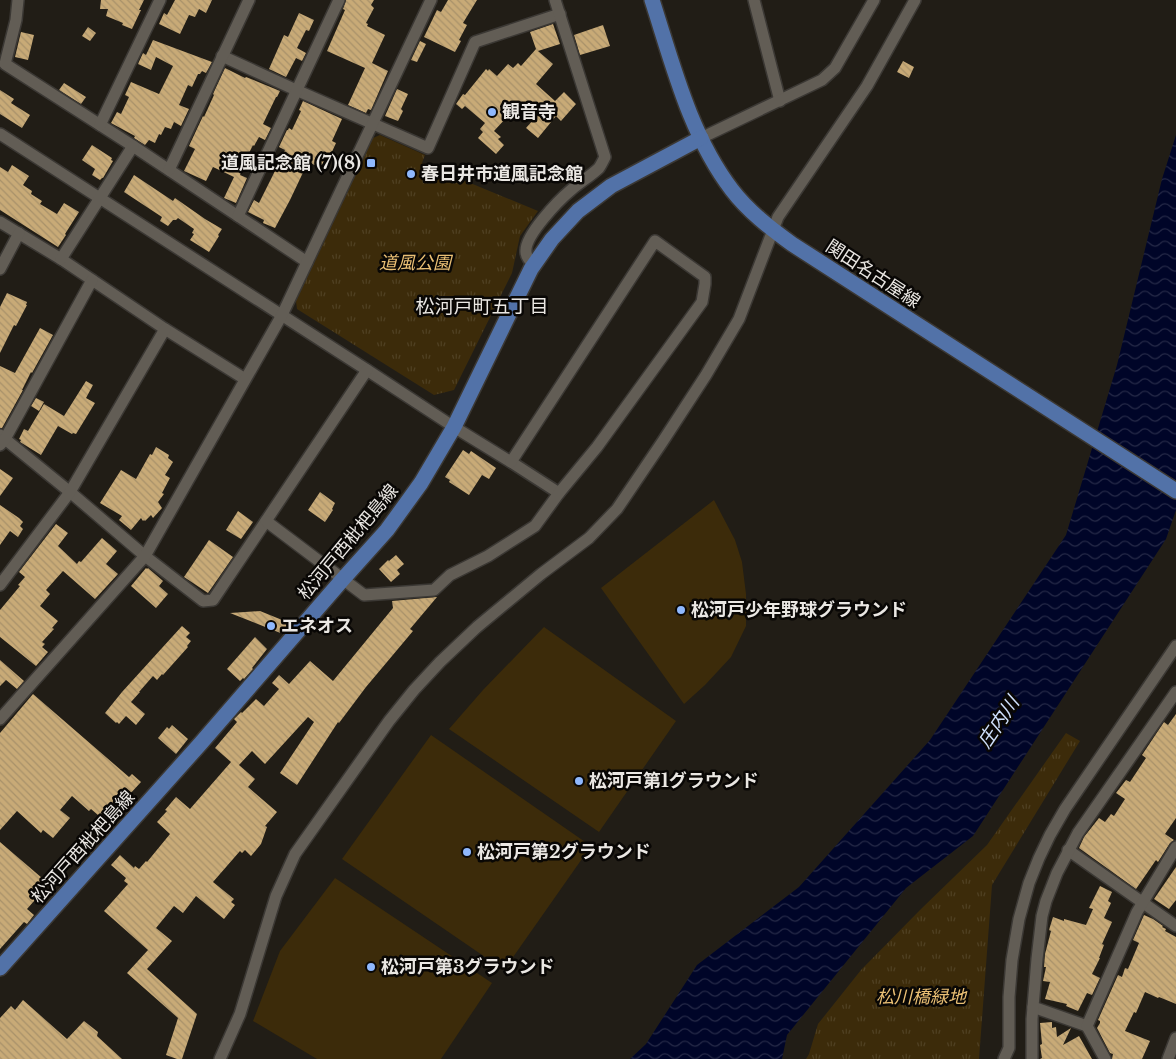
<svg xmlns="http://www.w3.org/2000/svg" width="1176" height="1059" font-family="'Libre Baskerville','Noto Sans JP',serif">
	<defs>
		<pattern id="park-tufts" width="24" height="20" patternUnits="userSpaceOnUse" patternTransform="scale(1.25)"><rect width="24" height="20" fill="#3c2b0a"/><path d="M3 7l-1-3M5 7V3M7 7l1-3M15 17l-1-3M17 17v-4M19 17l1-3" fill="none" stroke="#4f4022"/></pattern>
		<pattern id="water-waves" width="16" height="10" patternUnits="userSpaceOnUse" patternTransform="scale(1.25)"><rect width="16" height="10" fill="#000528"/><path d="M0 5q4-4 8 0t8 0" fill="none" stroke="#252947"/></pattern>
		<pattern id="building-back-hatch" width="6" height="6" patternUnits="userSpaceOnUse" patternTransform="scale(1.25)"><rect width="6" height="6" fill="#c8aa77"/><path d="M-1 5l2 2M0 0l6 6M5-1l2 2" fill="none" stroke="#a8916a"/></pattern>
	</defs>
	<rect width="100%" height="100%" fill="#211d16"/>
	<g fill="#3c2b0a">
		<polygon points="714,500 735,540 742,562 746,594 746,626 731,657 705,685 684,704 601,588"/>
		<polygon points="544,627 676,721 599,832 449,729 483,690"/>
		<polygon points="431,735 591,846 504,970 342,859"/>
		<polygon points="335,878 492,983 441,1059 317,1059 253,1021 280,951"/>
	</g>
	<g fill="url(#park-tufts)">
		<polygon points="380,135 425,155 422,163 538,211 520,236 512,273 454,390 434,395 297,309 296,301 373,138"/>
		<polygon points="1066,733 1080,741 992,885 979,1059 806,1059 809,1054 818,1024 861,970 920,910 987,845"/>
	</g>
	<polygon fill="url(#water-waves)" points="1176,135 1176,510 1166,539 973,836 906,888 787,1035 782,1059 630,1059 646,1044 697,965 799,887 930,740 1066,535 1117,365 1162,179"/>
	<g fill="url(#building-back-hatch)">
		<polygon points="101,0 144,0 139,10 141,10 132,29 122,25 123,23 106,16 108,9 100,9"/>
		<polygon points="175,0 212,0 206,13 199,9 195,17 189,15 180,34 159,24 164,13 167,15"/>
		<polygon points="346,0 374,0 371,5 374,8 366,23 368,24 367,26 385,35 372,63 388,71 371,110 368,109 366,113 348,105 365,68 327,51 345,10 343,9"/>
		<polygon points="448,0 477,0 463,23 467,25 459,40 461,41 455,52 424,37 437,10 441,12"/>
		<polygon points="299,13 314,20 309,31 306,30 297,48 306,53 302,61 296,58 286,77 269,69 284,35 288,37"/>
		<polygon points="553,24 560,44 538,51 553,64 536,84 555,101 564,92 576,104 561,121 556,116 538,138 526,128 534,119 518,105 494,131 501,137 498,139 504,145 496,154 478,138 483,132 480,129 485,123 465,106 462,109 456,104 463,94 465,95 486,69 488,71 489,69 497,76 508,64 513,68 518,63 521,66 536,49 530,32"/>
		<polygon points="603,25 610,46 580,55 574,35"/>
		<polygon points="88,27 96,33 90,41 82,36"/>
		<polygon points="21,32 34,35 28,60 15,57"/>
		<polygon points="153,40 212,62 206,73 202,71 200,74 198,74 192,87 188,85 179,105 189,109 181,126 174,122 171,129 165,127 161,135 159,134 155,143 149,140 145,145 134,138 135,136 111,123 117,112 121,114 129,97 125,95 131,82 159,94 173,66 156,57 151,70 138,64 143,53 146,55"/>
		<polygon points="420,41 426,44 417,62 411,60"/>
		<polygon points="903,61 914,67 909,78 897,72"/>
		<polygon points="225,68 245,78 246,77 280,91 277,97 276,97 263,124 271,128 265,140 259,137 254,146 253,145 244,163 246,163 240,175 247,178 236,203 224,198 234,177 213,167 206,181 184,171 195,149 189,146 203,116 204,117 214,95 213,94"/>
		<polygon points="64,83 86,97 81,104 59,90"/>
		<polygon points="397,89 408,94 401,109 403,111 398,121 385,116"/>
		<polygon points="0,90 14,99 11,103 30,115 22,128 0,114"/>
		<polygon points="303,101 342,119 332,141 336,143 330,156 327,154 322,165 320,165 319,167 308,162 290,200 275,228 263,223 264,220 248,212 254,200 259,203 273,175 285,150 279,147 287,130 288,130 289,128 292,130 301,111 299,110"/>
		<polygon points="92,145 112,158 111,160 113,161 103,178 102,178 100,180 92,175 95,169 82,160"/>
		<polygon points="12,165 29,176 23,185 32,191 31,194 42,201 40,204 57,214 64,203 79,212 65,234 66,235 58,247 0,210 0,167 8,172"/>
		<polygon points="134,175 173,201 175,198 205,219 222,229 218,235 219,236 209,252 190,240 194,234 192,233 194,229 178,218 176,220 173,220 168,226 160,221 162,217 124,192"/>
		<polygon points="7,293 27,302 26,305 27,305 16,326 14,325 0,353 0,307"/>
		<polygon points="40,328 53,335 32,373 31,372 22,390 23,390 2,428 0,428 0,366 15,373"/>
		<polygon points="86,381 93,385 86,398 95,403 76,434 73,433 72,434 58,426 41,455 20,442 21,440 19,439 24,429 28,431 44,404 64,416"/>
		<polygon points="36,398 44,402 39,411 31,406"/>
		<polygon points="156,447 169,455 168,458 173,462 165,475 170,478 162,493 164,494 158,502 162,508 153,518 151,515 145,521 144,520 143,521 141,518 131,530 119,520 122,516 100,503 121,470 136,479 150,454 152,455"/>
		<polygon points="463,450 469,454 471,451 496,468 489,479 482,475 469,495 449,482 450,480 445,477"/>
		<polygon points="0,469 13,478 0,496"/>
		<polygon points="320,492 335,503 332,509 333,510 325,522 308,510"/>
		<polygon points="0,505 19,518 23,522 20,526 23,529 18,537 10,531 0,545"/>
		<polygon points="238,511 253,522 241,539 226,530"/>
		<polygon points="56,524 68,533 58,546 77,564 79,561 81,562 102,538 117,551 106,564 118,574 95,599 63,571 46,590 50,594 40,606 58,621 52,628 54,629 42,642 45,644 42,647 48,652 36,666 0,637 0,610 20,586 18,585 25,577 19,572"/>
		<polygon points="209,540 233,557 208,593 184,577"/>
		<polygon points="396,555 404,564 397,570 400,574 391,582 379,569 388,560 389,561"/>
		<polygon points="146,568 147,569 148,568 163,581 159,586 168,594 156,608 131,586"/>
		<polygon points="437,597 410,629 413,631 366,687 339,723 338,722 297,785 280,773 314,722 308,717 265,764 252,751 239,765 255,779 248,787 277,812 265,826 267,827 261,844 251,856 245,850 242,853 240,851 213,882 234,899 231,902 235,905 224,919 196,896 183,913 174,906 156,928 172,941 147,969 197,1014 182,1059 177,1059 166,1055 178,1018 127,973 148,950 104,911 128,884 124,881 126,878 111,865 120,855 134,868 135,866 139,869 146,861 147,862 170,834 157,822 167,811 165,810 176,797 190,809 231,762 215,748 237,722 234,719 241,712 242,713 256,699 264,706 279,689 272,683 279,675 289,684 310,661 333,681 393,608 392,601"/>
		<polygon points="260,611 292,624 283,634 230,613"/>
		<polygon points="182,626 190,633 186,637 191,641 187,646 188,647 163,675 162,674 157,680 153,676 139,692 140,692 131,702 145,714 136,725 126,716 119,724 117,722 116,723 105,713 122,692"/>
		<polygon points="255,637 267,649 252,668 253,669 244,679 243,678 240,681 227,669"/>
		<polygon points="0,660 24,681 17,689 6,680 0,686"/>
		<polygon points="33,694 129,777 132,774 141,782 105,821 91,809 89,811 72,796 60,810 70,818 53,838 43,830 41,833 17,811 0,830 0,733"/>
		<polygon points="1176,714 1176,818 1165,834 1174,840 1170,843 1158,862 1156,860 1136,889 1079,848 1084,837 1099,818 1105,822 1111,814 1114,816 1125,799 1116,793 1126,780 1130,782 1146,758 1142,755 1164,722 1168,725"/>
		<polygon points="172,725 188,739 176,754 158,738 167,727 169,729"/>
		<polygon points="0,842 49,884 27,909 34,915 27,924 24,922 0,949"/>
		<polygon points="1176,867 1176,900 1169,909 1154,899"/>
		<polygon points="1100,886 1112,892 1108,901 1111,903 1104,918 1112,922 1102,944 1104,945 1099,958 1100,958 1092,974 1100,978 1092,995 1087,993 1078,1011 1066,1006 1067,1004 1045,999 1050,982 1043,981 1046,967 1044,967 1045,954 1051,931 1049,930 1053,917 1064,921 1064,919 1086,925 1093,909 1089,908"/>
		<polygon points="1144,915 1153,919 1163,926 1162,927 1166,929 1165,931 1176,937 1176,1004 1159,997 1158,998 1145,992 1136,1013 1134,1012 1125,1031 1150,1041 1142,1059 1112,1059 1113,1054 1110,1053 1097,1028 1100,1023 1100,1021 1098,1020 1118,975 1122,977 1125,968 1128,969 1139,943 1133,940"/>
		<polygon points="23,1000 67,1039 84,1021 98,1032 97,1036 122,1059 0,1059 0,1018 11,1006 15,1010"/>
		<polygon points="1052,1022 1052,1028 1056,1027 1057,1037 1071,1028 1063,1045 1079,1036 1092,1059 1040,1059 1042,1058 1040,1045 1042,1044 1040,1023"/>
	</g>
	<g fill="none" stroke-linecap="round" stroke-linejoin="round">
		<defs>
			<g id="minor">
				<polyline points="18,0 16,20 5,64 133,146 307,262"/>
				<polyline points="754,0 780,101"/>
				<polyline points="222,56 296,90 428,148 475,42 560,14"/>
				<polyline points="100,125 160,0"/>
				<polyline points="0,134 367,370 454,427 511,462 559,493"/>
				<polyline points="701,138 822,80 835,68 874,0"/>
				<polyline points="169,170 249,0"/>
				<polyline points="238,216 339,0"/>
				<polyline points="0,222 61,259 165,329 245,379"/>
				<polyline points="61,259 133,146"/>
				<path d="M534 265C530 261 526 257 526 252 524 236 559 200 571 190 579 183 592 175 599 168 601 165 603 161 605 157L555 0"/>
				<polyline points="0,269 19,233"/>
				<polyline points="0,435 70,492 145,556 203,601 213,600 367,370"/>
				<polyline points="0,445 5,439 92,280"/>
				<polyline points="266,521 364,595 434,590 450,575 488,556 535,526 559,493 597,447 702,302 705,284 705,277 655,241 511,462"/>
				<polyline points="0,585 70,492 165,329"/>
				<polyline points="0,719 145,556 282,315 431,0"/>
				<polyline points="1068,850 1176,926"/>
				<polyline points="1033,1007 1087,1026"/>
				<polyline points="220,1059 240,1014 276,896 295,854 389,721 414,690 440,662 477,627 541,574 589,538 617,509 663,441 706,375 739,319 778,217 867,86 915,0"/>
				<polyline points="1004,1059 1009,1048 1009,997 1012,960 1019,919 1029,883 1039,858 1050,835 1065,809 1176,646"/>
				<polyline points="1032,1059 1032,1019 1037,959 1042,916 1046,901 1057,873 1078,833 1176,692"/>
				<polyline points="1105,1059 1087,1026 1137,912 1176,847"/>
				<polyline points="1168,1059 1176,1038"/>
			</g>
			<g id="major">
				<path d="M652 0C673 65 690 135 732 190 748 211 770 228 792 244L1176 491"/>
				<polyline points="0,968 201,743 343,579 387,530 421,483 454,427 531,269 552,239 578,211 611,186 701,138"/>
			</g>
		</defs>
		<use href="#minor" stroke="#3b3834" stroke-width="14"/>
		<use href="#major" stroke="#3b3834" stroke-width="18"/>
		<use href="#minor" stroke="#625d55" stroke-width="11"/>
		<use href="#major" stroke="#5272a8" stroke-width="15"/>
	</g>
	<g fill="#8fb8fd" stroke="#090705" stroke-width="2">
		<circle cx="492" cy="112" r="5"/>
		<rect x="366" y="158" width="10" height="10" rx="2.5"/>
		<circle cx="411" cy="174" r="5"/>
		<circle cx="681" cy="610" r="5"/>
		<circle cx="271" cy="626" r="5"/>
		<circle cx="579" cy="781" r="5"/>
		<circle cx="467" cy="852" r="5"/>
		<circle cx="371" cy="967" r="5"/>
	</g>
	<g text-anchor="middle" stroke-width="5" stroke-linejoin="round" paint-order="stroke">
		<g font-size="18" font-weight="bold" fill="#eae7e3" stroke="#090705" text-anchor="start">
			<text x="502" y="118">観音寺</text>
			<text x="361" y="169" text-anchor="end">道風記念館 (7)(8)</text>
			<text x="421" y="180">春日井市道風記念館</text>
			<text x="691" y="616">松河戸少年野球グラウンド</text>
			<text x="281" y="632">エネオス</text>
			<text x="589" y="787">松河戸第1グラウンド</text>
			<text x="477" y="858">松河戸第2グラウンド</text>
			<text x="381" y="973">松河戸第3グラウンド</text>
		</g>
		<g font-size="18" font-style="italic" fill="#eabf74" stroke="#090705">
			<text x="415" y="269">道風公園</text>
			<text x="921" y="1003">松川橋緑地</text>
		</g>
		<g font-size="18" fill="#eae7e3" stroke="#090705">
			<text transform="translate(873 274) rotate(33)" y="6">関田名古屋線</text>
			<text transform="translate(348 542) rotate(-50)" y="6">松河戸西枇杷島線</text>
			<text transform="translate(83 847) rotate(-48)" y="6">松河戸西枇杷島線</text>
		</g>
		<g font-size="19" fill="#eae7e3" stroke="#090705">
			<text x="482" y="313">松河戸町五丁目</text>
		</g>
		<g font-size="19" font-style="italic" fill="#cfe0fc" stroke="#090705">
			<text transform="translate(998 722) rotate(-56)" y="7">庄内川</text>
		</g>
	</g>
</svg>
